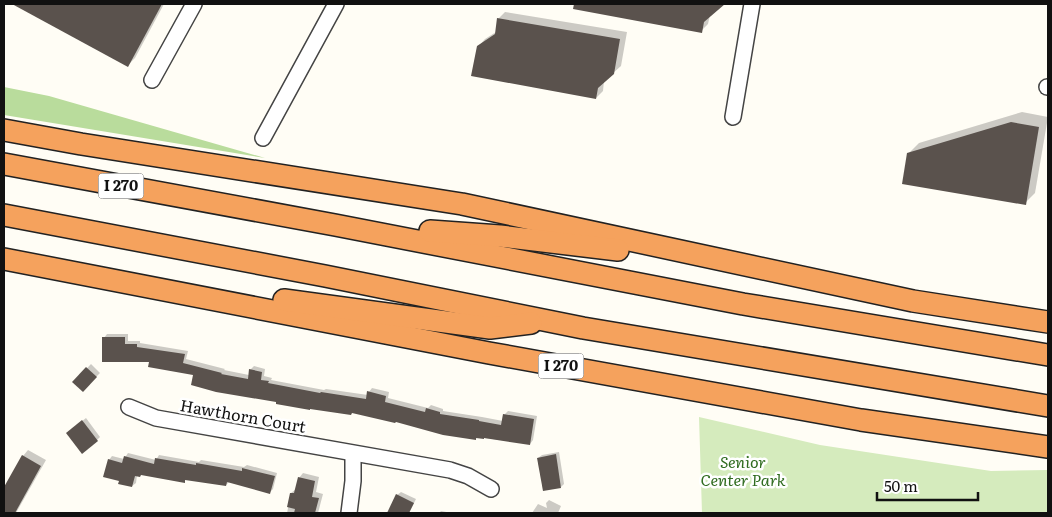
<svg xmlns="http://www.w3.org/2000/svg" width="1052" height="517" font-family="Literata,serif">
	<rect width="100%" height="100%" fill="#fffdf5"/>
	<polygon fill="#d5ebbd" points="699,417 820,445 991,471 1048,470 1048,513 702,513"/>
	<polygon fill="#b9dc9c" points="4,87 49,96 265,158 4,115"/>
	<g fill="#0003">
		<polygon points="15,4 164,4 135,58 128,65"/>
		<polygon points="579,4 723,4 710,15 708,24 701,31 578,9"/>
		<polygon points="505,12 627,32 621,66 604,81 603,91 596,98 478,47 485,39 496,32 498,19"/>
		<polygon points="1022,112 1048,117 1035,193 1025,203 909,153 919,143"/>
		<polygon points="107,334 128,334 128,341 140,341 140,343 188,351 186,359 225,369 224,370 249,375 250,370 254,366 265,369 264,376 272,378 271,380 324,390 326,389 368,395 369,392 372,388 389,392 388,398 428,408 431,405 443,409 443,411 482,417 503,421 504,415 508,411 537,416 533,440 530,444 477,437 476,439 353,412 278,402 195,374 150,361 104,338"/>
		<polygon points="91,364 100,373 83,390 74,382"/>
		<polygon points="86,418 100,437 97,440 71,430"/>
		<polygon points="28,450 46,460 16,513 4,513 4,490 23,456"/>
		<polygon points="559,452 564,484 561,487 538,458 542,455"/>
		<polygon points="128,453 156,460 159,455 199,462 201,460 244,467 247,465 277,473 273,489 270,492 229,482 226,485 187,479 184,481 142,474 137,475 136,483 132,486 121,480 109,460 112,456 124,459"/>
		<polygon points="303,473 319,477 316,492 323,494 318,513 287,513 291,493 296,489 299,478"/>
		<polygon points="401,492 416,499 409,513 389,513 397,495"/>
		<polygon points="549,500 561,506 558,513 532,513 538,504 547,508 546,503"/>
		<polygon points="441,511 452,513 439,513"/>
	</g>
	<g fill="#5a524d">
		<polygon points="12,4 162,4 128,67"/>
		<polygon points="574,4 725,4 704,22 702,33 573,9"/>
		<polygon points="497,18 620,39 614,74 598,88 596,99 471,76 477,46 495,34"/>
		<polygon points="1011,122 1039,127 1026,205 902,184 907,153"/>
		<polygon points="102,337 125,337 125,344 137,344 137,347 185,354 183,363 222,373 221,374 248,379 249,369 262,372 261,380 269,381 268,383 320,393 321,392 366,399 367,391 386,396 385,402 425,412 426,408 440,412 440,414 479,420 479,421 501,425 503,414 534,419 530,445 484,438 484,439 476,438 476,440 443,435 396,422 395,423 352,413 351,415 310,409 310,410 276,404 276,402 216,392 191,385 193,375 148,367 149,362 102,362"/>
		<polygon points="86,367 97,377 83,392 72,382"/>
		<polygon points="82,420 98,441 82,454 66,433"/>
		<polygon points="556,454 561,488 543,491 537,458"/>
		<polygon points="22,455 41,466 15,513 4,513 4,487"/>
		<polygon points="124,456 154,464 155,458 196,465 196,463 242,471 242,468 275,476 270,494 227,482 226,486 185,480 185,483 141,475 140,477 135,476 132,487 118,484 119,481 103,477 108,459 122,463"/>
		<polygon points="298,477 315,481 312,497 319,498 315,513 294,513 295,509 287,507 290,493 294,493"/>
		<polygon points="396,494 414,503 409,513 387,513"/>
	</g>
	<g fill="none" stroke-linecap="round" stroke-linejoin="round">
		<defs>
			<g id="minor">
				<polyline points="152,80 194,4"/>
				<polyline points="1047,87 1048,87"/>
				<polyline points="733,117 752,4"/>
				<polyline points="263,138 336,4"/>
				<polyline points="129,407 156,418 450,470 468,476 491,489"/>
				<polyline points="349,513 353,481 353,454"/>
			</g>
			<g id="highway">
				<polyline points="4,130 81,144 462,204 913,301 1048,322"/>
				<polyline points="4,164 335,225 743,304 1048,355"/>
				<polyline points="4,215 325,276 583,328 1048,406"/>
				<polyline points="430,231 500,236 618,250"/>
				<polyline points="4,259 489,353 861,420 1048,447"/>
				<polyline points="284,300 490,328 531,323"/>
			</g>
		</defs>
		<use href="#minor" stroke="#444" stroke-width="18"/>
		<use href="#highway" stroke="#222" stroke-width="24"/>
		<use href="#minor" stroke="#fff" stroke-width="15"/>
		<use href="#highway" stroke="#f5a25d" stroke-width="21"/>
	</g>
	<g text-anchor="middle" stroke-width="5" stroke-linejoin="round" paint-order="stroke">
		<g fill="#fff" stroke="#585858" stroke-width="1">
			<rect x="98.5" y="173.5" width="45" height="25" rx="4"/>
			<rect x="538.5" y="353.5" width="45" height="25" rx="4"/>
		</g>
		<g font-size="15" font-weight="bold" fill="#111">
			<text x="121" y="191">I 270</text>
			<text x="561" y="371">I 270</text>
		</g>
		<g font-size="16" fill="#111" stroke="#fff">
			<text transform="translate(243 416) rotate(10)" y="6">Hawthorn Court</text>
		</g>
		<g font-size="16" font-style="italic" fill="#2f6b1f" stroke="#fff">
			<text x="743" y="468">Senior<tspan x="743" dy="18">Center Park</tspan></text>
		</g>
	</g>
	<rect width="1052" height="517" fill="none" stroke="#111111" stroke-width="10"/>
	<path d="M877 492v8h101v-8" fill="none" stroke="#111111" stroke-width="2.5"/>
	<text x="884" y="492" font-size="15" fill="#111111" stroke="#ffffff" stroke-width="4" paint-order="stroke">50 m</text>
</svg>
